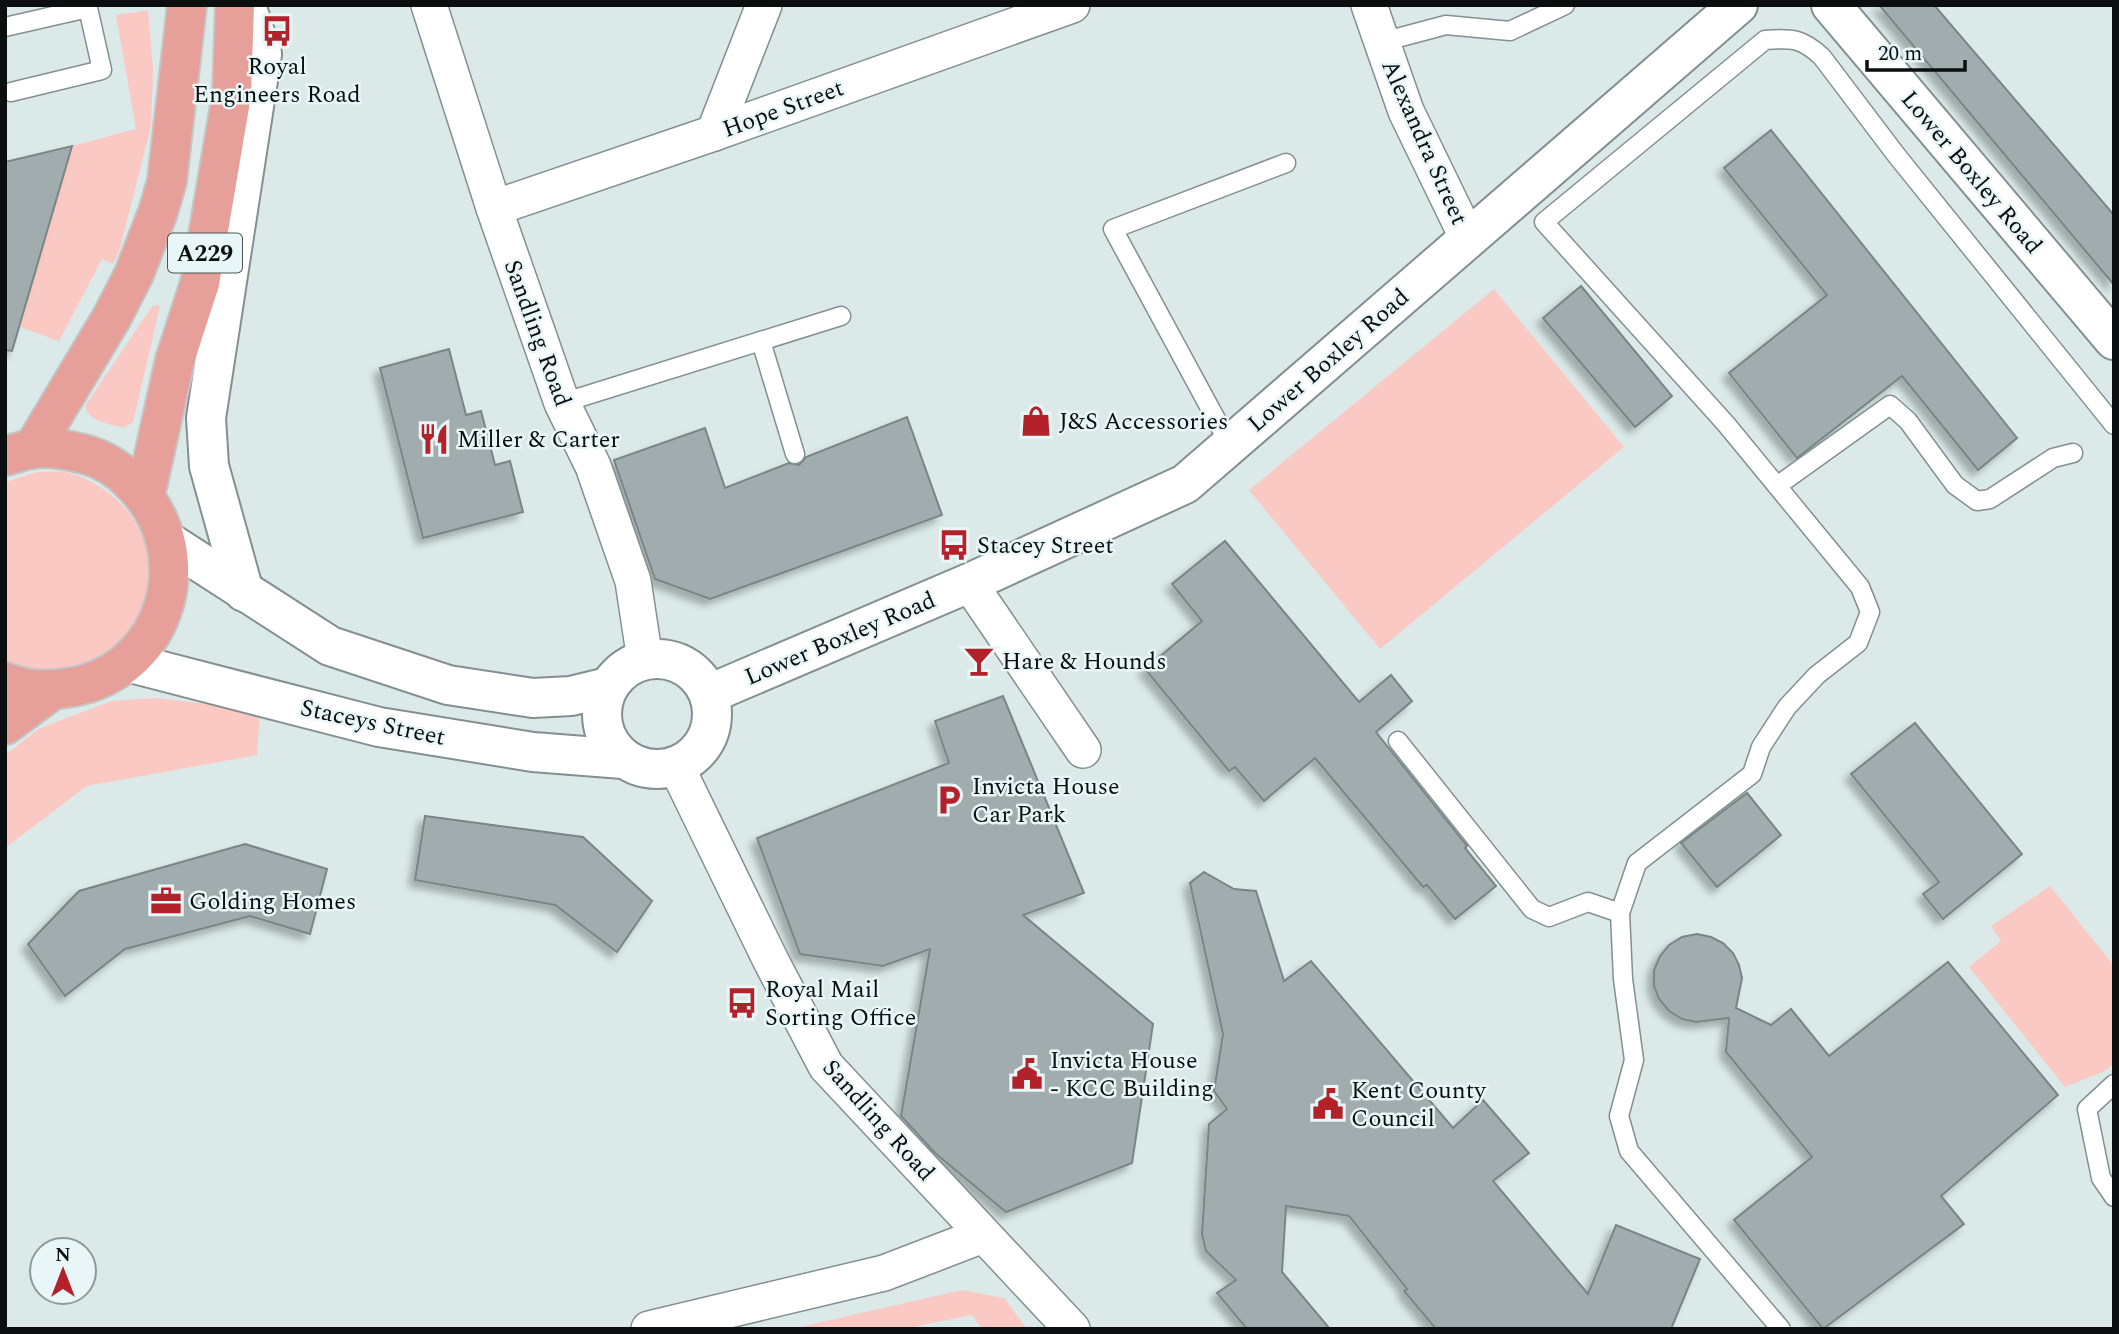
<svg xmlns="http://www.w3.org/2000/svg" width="2119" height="1334" font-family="Spectral,serif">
	<defs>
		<filter id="shadow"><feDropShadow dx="-6" dy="6" stdDeviation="3.5" flood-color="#0004"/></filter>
	</defs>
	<rect width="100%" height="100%" fill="#dbe9e9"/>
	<g fill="#fbc9c4">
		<polygon points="148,10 153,70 151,126 120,248 113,264 102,259 59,341 20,327 72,146 136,129 116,15"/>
		<polygon points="1494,289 1624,447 1380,649 1249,490"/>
		<path d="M153 305 160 306 133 422 124 428C110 424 89 422 85 406Z"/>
		<path d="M37 472C46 472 55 471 64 472 78 474 92 481 103 489 192 548 141 680 36 670 26 669 15 664 5 661V482Z"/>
		<polygon points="155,698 260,710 257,755 87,786 5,848 5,755 40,728 112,701"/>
		<polygon points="2050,886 2114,966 2114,1064 2105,1071 2065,1087 1969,967 2001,941 1991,926"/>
		<polygon points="962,1290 1004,1298 1027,1329 982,1329 972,1315 904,1329 791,1329"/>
	</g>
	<g fill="#a0acad" stroke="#798586" stroke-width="2" filter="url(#shadow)">
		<polygon points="1879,5 1934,5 2114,215 2114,285"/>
		<polygon points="1771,130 2017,438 1978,470 1902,376 1797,458 1729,373 1827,295 1724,168"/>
		<polygon points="72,146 12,351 5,350 5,162"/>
		<polygon points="1581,286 1672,396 1635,427 1543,318"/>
		<polygon points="449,349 466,415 481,411 495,465 510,461 523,512 423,538 380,368"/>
		<polygon points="907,417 942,515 710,599 655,579 614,460 705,428 725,488 789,463 799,465 806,457"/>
		<polygon points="1225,541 1359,702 1391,675 1412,701 1376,732 1467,846 1465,848 1496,886 1455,919 1427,885 1423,887 1315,758 1264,801 1235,767 1229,771 1145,669 1202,621 1172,584"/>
		<polygon points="1003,696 1084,893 1023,915 1153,1024 1132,1163 1006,1212 935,1153 901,1116 930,949 883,966 800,954 757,838 949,763 935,721"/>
		<polygon points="1915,723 2022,854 1943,919 1923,894 1939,882 1851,774"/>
		<polygon points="1747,793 1781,835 1717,887 1681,843"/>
		<polygon points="425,816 583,837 652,901 617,952 555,905 415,880"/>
		<polygon points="245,844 327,869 310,934 250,916 125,949 65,996 28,944 79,891"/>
		<polygon points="1204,872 1234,889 1256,891 1284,981 1311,961 1453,1128 1483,1100 1529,1153 1493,1181 1588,1294 1616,1225 1700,1259 1671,1329 1436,1329 1404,1291 1407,1289 1349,1216 1286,1206 1282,1272 1330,1329 1247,1329 1217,1293 1236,1280 1206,1251 1202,1234 1209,1124 1227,1109 1214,1091 1223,1034 1190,883"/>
		<polygon points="1697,934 1711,937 1723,943 1733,953 1739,965 1742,978 1736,1008 1771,1025 1791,1009 1829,1056 1948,962 2058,1095 1941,1196 1964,1224 1823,1329 1734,1220 1812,1157 1726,1052 1729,1018 1696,1022 1682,1019 1669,1011 1659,999 1654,986 1654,970 1660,956 1669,945 1682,937"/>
	</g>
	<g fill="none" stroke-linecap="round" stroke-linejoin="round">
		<defs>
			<g id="service">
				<polyline points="5,27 88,8 102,70 11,92"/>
				<polyline points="1382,42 1446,25 1510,31 1565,5"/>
				<polyline points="761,341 795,454"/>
				<polyline points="562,403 841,316"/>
				<polyline points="1230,445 1113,229 1286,163"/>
				<polyline points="1777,486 1890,405 1908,421 1955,485 1977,501 1990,499 2053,458 2073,453"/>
				<polyline points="1398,741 1532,909 1549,917 1588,902 1620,913"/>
				<polyline points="2114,1084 2087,1109 2101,1178 2114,1197"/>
				<path d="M1781 1329 1629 1151 1619 1116 1634 1060 1623 979 1620 913 1637 863 1752 774 1761 747 1787 707 1817 675 1858 643 1870 612 1860 587 1726 424 1544 222 1765 40C1792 38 1802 38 1822 57L1897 156 2114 425"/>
			</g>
			<g id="minor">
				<polyline points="429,5 494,208 562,403 593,466 633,581 645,660"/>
				<polyline points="1369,5 1406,111 1468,239"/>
				<polyline points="714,133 764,5"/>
				<polyline points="494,208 714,133 1072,5"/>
				<polyline points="969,583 1083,750"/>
				<polyline points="676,766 771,961 826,1066 1072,1329"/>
				<polyline points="649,1329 884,1273 983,1235"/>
			</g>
			<g id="secondary">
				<polyline points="1831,5 2114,340"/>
				<polyline points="167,541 330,646 448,685 533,698 571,696 608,687"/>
				<polyline points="244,592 209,466 206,418 262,54 246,5"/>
				<circle cx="657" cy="714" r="55"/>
				<polyline points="127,662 379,727 533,752 623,759"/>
				<polyline points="709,694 969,583 1185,484 1738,5"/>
			</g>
			<g id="trunk">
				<polyline points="33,449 112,317 134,274 158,212 167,181 187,5"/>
				<path d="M5 456C14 454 22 451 31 449 48 446 67 450 84 454 103 459 120 470 133 484 201 552 168 669 73 687 51 691 27 691 5 682"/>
				<polyline points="145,496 175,360 200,283 232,94 235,5"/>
				<polyline points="5,725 51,691"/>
			</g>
		</defs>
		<use href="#service" stroke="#838f90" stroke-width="21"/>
		<use href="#minor" stroke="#838f90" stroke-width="38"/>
		<use href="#secondary" stroke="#838f90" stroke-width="42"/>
		<use href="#trunk" stroke="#c4c5c5" stroke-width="42"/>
		<use href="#service" stroke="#fff" stroke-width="18"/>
		<use href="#minor" stroke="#fff" stroke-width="35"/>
		<use href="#secondary" stroke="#fff" stroke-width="38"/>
		<use href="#trunk" stroke="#e79f9a" stroke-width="38"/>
	</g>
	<defs>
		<symbol id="bus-bare" viewBox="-9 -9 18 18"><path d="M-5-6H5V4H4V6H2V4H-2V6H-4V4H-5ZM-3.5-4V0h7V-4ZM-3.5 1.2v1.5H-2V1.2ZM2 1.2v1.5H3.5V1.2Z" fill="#b3222a" stroke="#e9f6f7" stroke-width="2.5" paint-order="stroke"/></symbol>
		<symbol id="shop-bare" viewBox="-9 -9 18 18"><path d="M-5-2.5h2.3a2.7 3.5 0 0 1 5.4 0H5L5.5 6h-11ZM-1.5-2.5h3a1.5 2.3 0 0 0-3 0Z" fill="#b3222a" stroke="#e9f6f7" stroke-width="2.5" paint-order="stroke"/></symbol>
		<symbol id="restaurant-bare" viewBox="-9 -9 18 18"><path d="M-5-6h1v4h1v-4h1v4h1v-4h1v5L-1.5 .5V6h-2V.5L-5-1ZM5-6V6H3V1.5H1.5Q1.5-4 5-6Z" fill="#b3222a" stroke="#e9f6f7" stroke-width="2.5" paint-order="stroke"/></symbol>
		<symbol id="bar-bare" viewBox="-9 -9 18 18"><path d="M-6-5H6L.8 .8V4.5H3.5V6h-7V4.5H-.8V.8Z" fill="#b3222a" stroke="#e9f6f7" stroke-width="2.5" paint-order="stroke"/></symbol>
		<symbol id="parking-bare" viewBox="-9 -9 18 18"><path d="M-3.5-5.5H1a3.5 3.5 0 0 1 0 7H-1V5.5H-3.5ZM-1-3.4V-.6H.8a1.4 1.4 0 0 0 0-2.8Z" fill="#b3222a" stroke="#e9f6f7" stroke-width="2.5" paint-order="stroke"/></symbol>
		<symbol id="office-bare" viewBox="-9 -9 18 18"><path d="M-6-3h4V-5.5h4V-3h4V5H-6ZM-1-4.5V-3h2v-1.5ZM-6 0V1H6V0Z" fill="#b3222a" stroke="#e9f6f7" stroke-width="2.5" paint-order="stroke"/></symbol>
		<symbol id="civic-bare" viewBox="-9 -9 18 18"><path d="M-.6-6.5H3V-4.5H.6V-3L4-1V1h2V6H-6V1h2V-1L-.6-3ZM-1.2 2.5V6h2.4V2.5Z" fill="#b3222a" stroke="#e9f6f7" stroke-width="2.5" paint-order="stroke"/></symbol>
	</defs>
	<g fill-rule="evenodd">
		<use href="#bus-bare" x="255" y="9" width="44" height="44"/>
		<use href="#shop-bare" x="1014" y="399" width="44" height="44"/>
		<use href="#restaurant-bare" x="412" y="417" width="44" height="44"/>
		<use href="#bus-bare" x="932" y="523" width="44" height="44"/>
		<use href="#bar-bare" x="957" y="639" width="44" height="44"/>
		<use href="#parking-bare" x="927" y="778" width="44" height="44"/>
		<use href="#office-bare" x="144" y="879" width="44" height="44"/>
		<use href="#bus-bare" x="720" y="981" width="44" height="44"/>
		<use href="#civic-bare" x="1005" y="1052" width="44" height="44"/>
		<use href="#civic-bare" x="1306" y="1082" width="44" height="44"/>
	</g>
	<g text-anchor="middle" stroke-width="5" stroke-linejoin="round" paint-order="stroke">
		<rect fill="#e9f6f7" stroke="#4d5454" stroke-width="2" x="168" y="233.5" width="74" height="39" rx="5"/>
		<g font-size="23" font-weight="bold" fill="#0a0e0e">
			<text x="205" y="261">A229</text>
		</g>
		<g font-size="24" fill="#0a0e0e" stroke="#e9f6f7" text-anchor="start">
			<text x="277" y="74" text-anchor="middle">Royal<tspan x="277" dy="28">Engineers Road</tspan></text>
			<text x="1059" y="429">J&amp;S Accessories</text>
			<text x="457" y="447">Miller &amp; Carter</text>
			<text x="977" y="553">Stacey Street</text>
			<text x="1002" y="669">Hare &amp; Hounds</text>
			<text x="972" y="794">Invicta House<tspan x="972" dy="28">Car Park</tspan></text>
			<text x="189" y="909">Golding Homes</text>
			<text x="765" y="997">Royal Mail<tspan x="765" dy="28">Sorting Office</tspan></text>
			<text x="1050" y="1068">Invicta House<tspan x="1050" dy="28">- KCC Building</tspan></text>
			<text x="1351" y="1098">Kent County<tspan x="1351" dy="28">Council</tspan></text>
		</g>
		<g font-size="24" fill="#0a0e0e" stroke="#e9f6f7">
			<text transform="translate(783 108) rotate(-20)" y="8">Hope Street</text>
			<text transform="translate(1425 142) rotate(66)" y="8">Alexandra Street</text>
			<text transform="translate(1972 172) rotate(50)" y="8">Lower Boxley Road</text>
			<text transform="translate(538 333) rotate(70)" y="8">Sandling Road</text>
			<text transform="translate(1328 360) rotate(-41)" y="8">Lower Boxley Road</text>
			<text transform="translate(840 638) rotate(-23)" y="8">Lower Boxley Road</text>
			<text transform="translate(373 722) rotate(12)" y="8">Staceys Street</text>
			<text transform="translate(879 1120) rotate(48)" y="8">Sandling Road</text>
		</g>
	</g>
	<rect width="2119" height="1334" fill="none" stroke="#0a0e0e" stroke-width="14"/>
	<g transform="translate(63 1271)"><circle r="33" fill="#e9f6f7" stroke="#90999a" stroke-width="2"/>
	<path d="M0-5L12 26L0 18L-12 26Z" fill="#b3222a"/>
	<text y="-10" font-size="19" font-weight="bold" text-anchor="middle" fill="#0a0e0e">N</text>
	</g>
	<path d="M1867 60v10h98v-10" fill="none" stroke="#0a0e0e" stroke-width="3.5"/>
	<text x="1878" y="60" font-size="21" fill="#0a0e0e" stroke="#e9f6f7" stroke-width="5" paint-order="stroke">20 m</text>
</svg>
